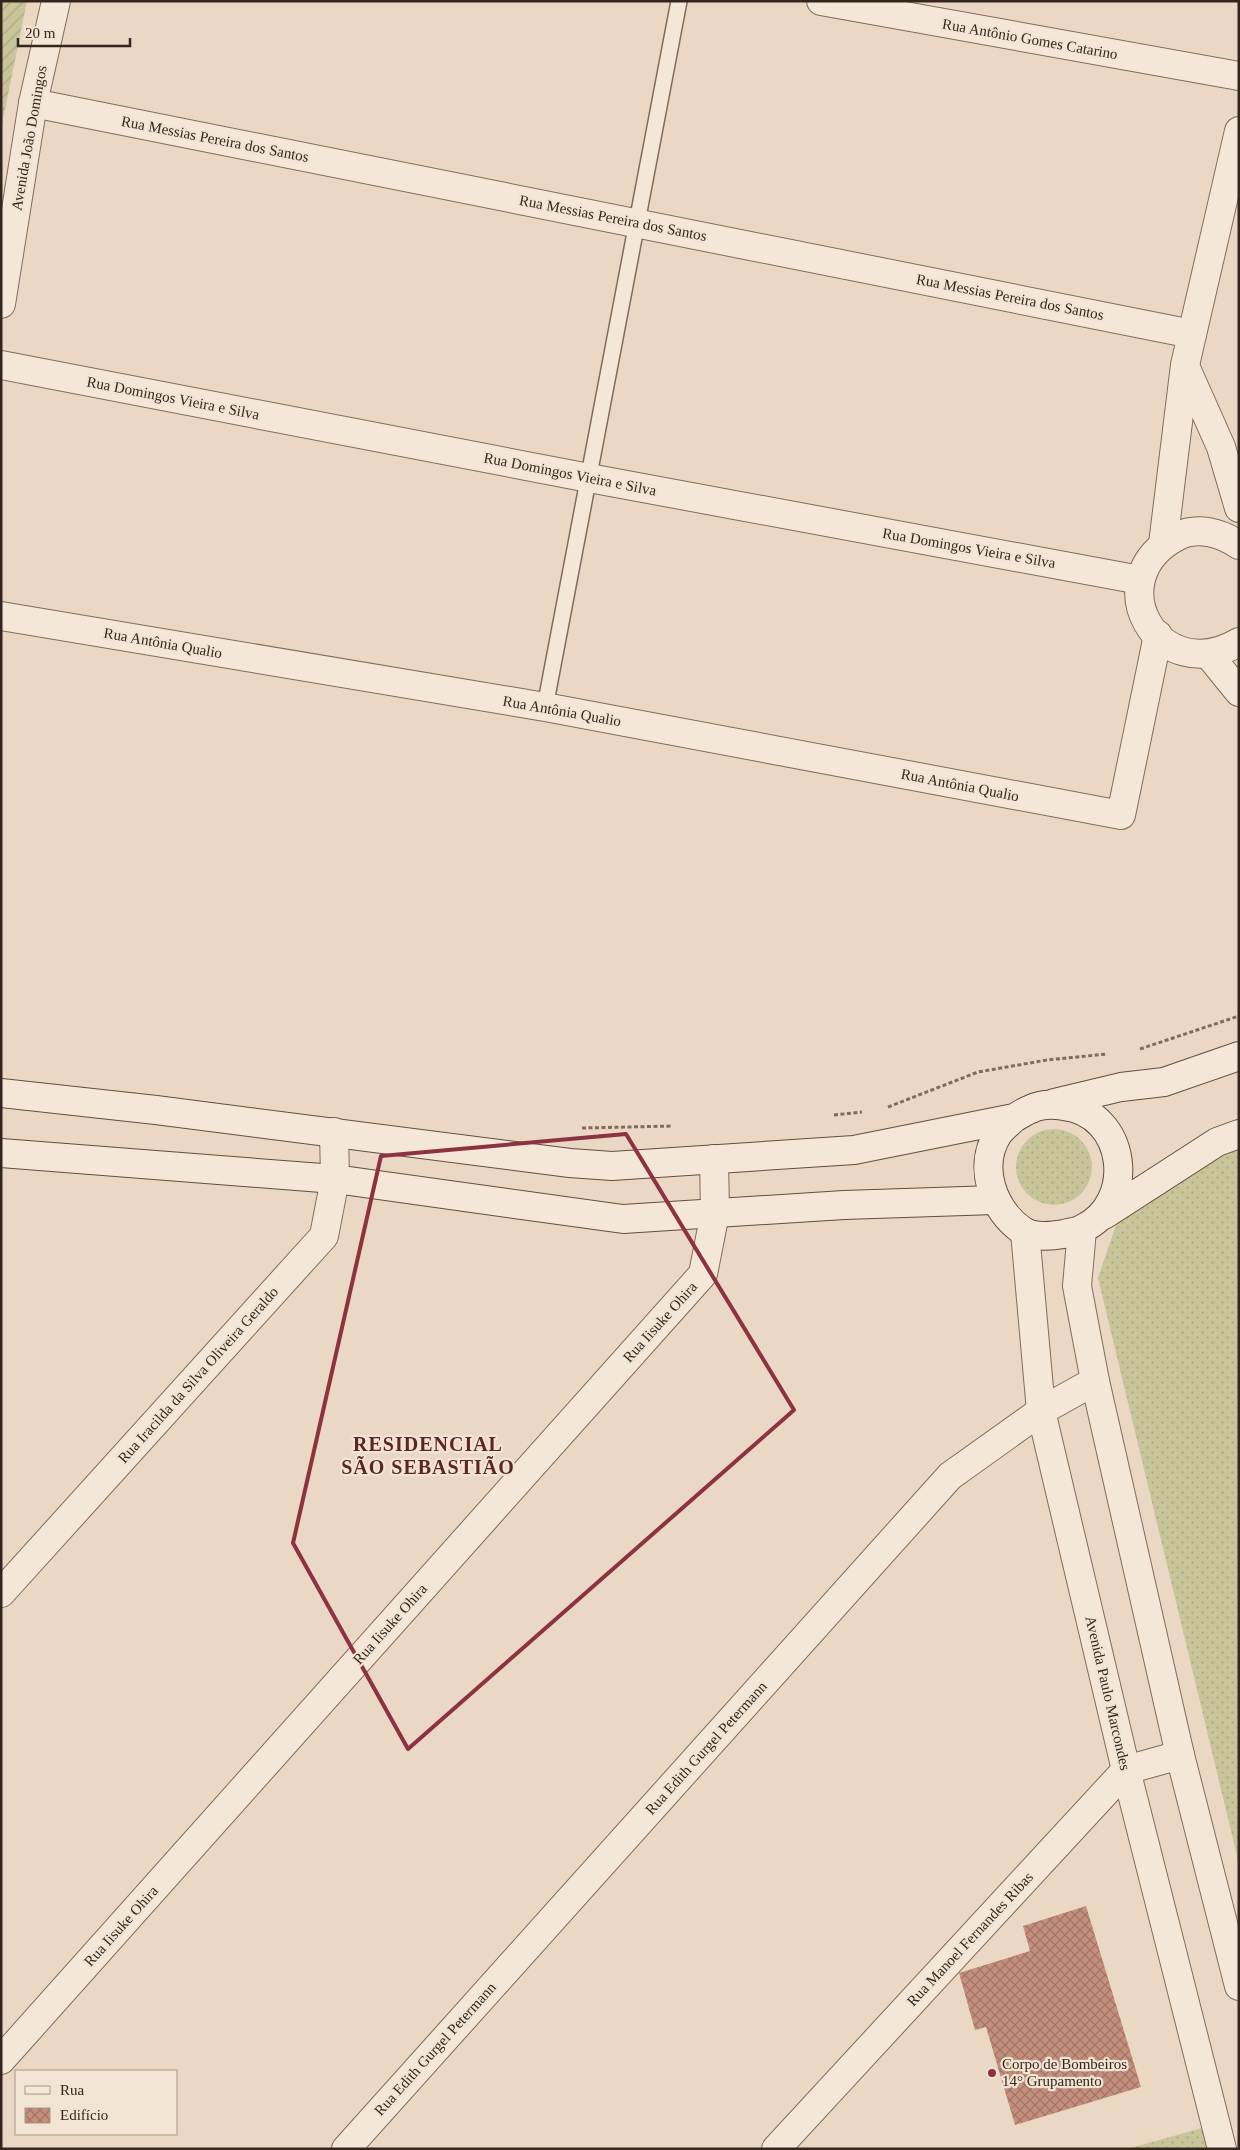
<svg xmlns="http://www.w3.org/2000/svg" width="1240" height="2150" font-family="Georgia,serif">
	<defs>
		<pattern id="grass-dots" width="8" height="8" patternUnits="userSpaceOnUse" patternTransform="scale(1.25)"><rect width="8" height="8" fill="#c7c599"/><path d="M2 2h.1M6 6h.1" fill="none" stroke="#aca983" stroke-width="1.8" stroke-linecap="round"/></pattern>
		<pattern id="garden-furrows" width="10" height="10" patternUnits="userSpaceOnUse" patternTransform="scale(1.25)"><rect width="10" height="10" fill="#c7c599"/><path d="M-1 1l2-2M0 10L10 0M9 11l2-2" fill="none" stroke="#aca983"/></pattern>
		<pattern id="building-cross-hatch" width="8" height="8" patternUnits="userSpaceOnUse" patternTransform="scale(1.25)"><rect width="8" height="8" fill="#c58f7e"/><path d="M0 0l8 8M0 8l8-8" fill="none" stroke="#a17567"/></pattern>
	</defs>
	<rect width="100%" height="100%" fill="#ead8c4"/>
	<g fill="url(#grass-dots)">
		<circle cx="1054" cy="1167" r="38"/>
		<polygon points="1239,1150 1239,1864 1098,1278 1116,1225 1202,1162"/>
		<polygon points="1202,2128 1207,2149 1127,2149"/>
	</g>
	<polygon fill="url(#garden-furrows)" points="1,1 27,1 1,129"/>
	<polygon fill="url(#building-cross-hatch)" points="1086,1906 1141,2087 1015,2125 986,2027 975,2030 959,1973 1030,1951 1023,1926"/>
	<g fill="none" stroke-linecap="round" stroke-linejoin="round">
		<defs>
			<polyline id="service" points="545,707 679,1"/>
			<g id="minor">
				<polyline points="821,1 1239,76"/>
				<polyline points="33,103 1192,334"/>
				<polyline points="1,365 589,478 1140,580"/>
				<polyline points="1185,366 1221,447 1239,508"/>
				<polyline points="1163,544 1185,365 1239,131"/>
				<path d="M1239 545C1221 533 1198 526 1178 536 1096 578 1158 690 1239 642"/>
				<polyline points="1,616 545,707 1121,815 1158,635"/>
				<polyline points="1,1593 324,1236 335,1179 334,1132"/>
				<polyline points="1,2060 703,1274 715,1213 714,1159"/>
				<polyline points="346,2149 950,1476 1041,1411 1095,1381"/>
				<polyline points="776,2149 1126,1770 1180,1755"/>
			</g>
			<g id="tertiary">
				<polyline points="1,304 33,103 56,1"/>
				<polyline points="1209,655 1239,692"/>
				<polyline points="1082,1230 1077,1286 1095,1381 1180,1755 1239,1986"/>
				<polyline points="1025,1232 1041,1411 1126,1770 1222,2149"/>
			</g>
			<g id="secondary">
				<path d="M1 1093 156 1110 570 1163 612 1166 854 1150 1014 1118C1020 1115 1025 1111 1031 1109 1041 1104 1053 1104 1064 1106 1127 1113 1138 1203 1082 1229 1077 1232 1070 1232 1064 1234 1052 1236 1034 1238 1023 1231 993 1210 977 1167 998 1134 1002 1128 1009 1123 1014 1118"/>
				<polyline points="1054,1103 1121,1087 1164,1082 1239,1056"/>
				<polyline points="1,1153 335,1179 623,1219 844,1205 995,1200"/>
				<polyline points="1104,1215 1217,1142 1239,1134"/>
			</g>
		</defs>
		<use href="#service" stroke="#836a5c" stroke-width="18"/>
		<use href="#minor" stroke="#836a5c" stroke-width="30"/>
		<use href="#tertiary" stroke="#836a5c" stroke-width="30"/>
		<use href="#secondary" stroke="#654c40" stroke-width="30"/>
		<g stroke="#836a5c" stroke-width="3" stroke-dasharray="4 2.5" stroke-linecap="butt">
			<polyline points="1140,1049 1239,1016"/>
			<polyline points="888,1107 978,1072 1047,1060 1107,1054"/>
			<polyline points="834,1115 862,1112"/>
			<polyline points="582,1128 673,1126"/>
		</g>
		<use href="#service" stroke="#f5e7d7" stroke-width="15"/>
		<use href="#minor" stroke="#f5e7d7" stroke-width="28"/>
		<use href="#tertiary" stroke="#f5e7d7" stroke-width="28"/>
		<use href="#secondary" stroke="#f5e7d7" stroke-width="28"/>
	</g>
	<path fill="none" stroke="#8c3241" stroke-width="4" stroke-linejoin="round" d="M626 1134 794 1410 408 1749 293 1543 381 1156Z"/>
	<circle fill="#8c3241" stroke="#f2e4d3" stroke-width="2" cx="992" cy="2073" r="5"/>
	<g text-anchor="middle" stroke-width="4.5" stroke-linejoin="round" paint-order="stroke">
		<g font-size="15" fill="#34261f" stroke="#f2e4d3">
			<text transform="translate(1030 39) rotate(10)" y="5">Rua Antônio Gomes Catarino</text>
			<text transform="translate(29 138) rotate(-80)" y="5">Avenida João Domingos</text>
			<text transform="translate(215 139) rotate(11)" y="5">Rua Messias Pereira dos Santos</text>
			<text transform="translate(613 218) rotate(11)" y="5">Rua Messias Pereira dos Santos</text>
			<text transform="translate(1010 297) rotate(11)" y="5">Rua Messias Pereira dos Santos</text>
			<text transform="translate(173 398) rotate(11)" y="5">Rua Domingos Vieira e Silva</text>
			<text transform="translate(570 474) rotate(11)" y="5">Rua Domingos Vieira e Silva</text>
			<text transform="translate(969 548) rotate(10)" y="5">Rua Domingos Vieira e Silva</text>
			<text transform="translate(163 643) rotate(10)" y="5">Rua Antônia Qualio</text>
			<text transform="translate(562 711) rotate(10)" y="5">Rua Antônia Qualio</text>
			<text transform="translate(960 785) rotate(11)" y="5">Rua Antônia Qualio</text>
			<text transform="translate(660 1322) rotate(-48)" y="5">Rua Iisuke Ohira</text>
			<text transform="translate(198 1375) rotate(-48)" y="5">Rua Iracilda da Silva Oliveira Geraldo</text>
			<text transform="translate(390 1624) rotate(-48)" y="5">Rua Iisuke Ohira</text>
			<text transform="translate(1108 1693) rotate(77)" y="5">Avenida Paulo Marcondes</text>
			<text transform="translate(706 1748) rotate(-48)" y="5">Rua Edith Gurgel Petermann</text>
			<text transform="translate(121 1926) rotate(-48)" y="5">Rua Iisuke Ohira</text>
			<text transform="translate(970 1939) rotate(-47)" y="5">Rua Manoel Fernandes Ribas</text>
			<text transform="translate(435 2049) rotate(-48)" y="5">Rua Edith Gurgel Petermann</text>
		</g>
		<g font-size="15" fill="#34261f" stroke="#f2e4d3" text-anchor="start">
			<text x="1002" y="2069">Corpo de Bombeiros<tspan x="1002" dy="17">14° Grupamento</tspan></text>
		</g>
		<g font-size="20" font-weight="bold" letter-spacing="1" fill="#5d2522" stroke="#f2e4d3">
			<text x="428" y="1451">RESIDENCIAL<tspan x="428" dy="23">SÃO SEBASTIÃO</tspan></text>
		</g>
	</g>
	<rect width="1240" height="2150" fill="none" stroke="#34261f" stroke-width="5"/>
	<rect x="15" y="2070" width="162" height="65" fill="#f2e4d3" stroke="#a6988b"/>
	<rect x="25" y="2086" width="25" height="8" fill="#f5e7d7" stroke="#a6988b"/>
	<text x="60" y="2095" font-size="15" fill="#34261f">Rua</text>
	<rect x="25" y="2108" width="25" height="15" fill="url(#building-cross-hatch)" stroke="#a6988b"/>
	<text x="60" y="2120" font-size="15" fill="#34261f">Edifício</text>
	<path d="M18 38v8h112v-8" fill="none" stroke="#34261f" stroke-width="2.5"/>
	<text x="25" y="38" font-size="15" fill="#34261f" stroke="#f2e4d3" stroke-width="4" paint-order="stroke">20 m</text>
</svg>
